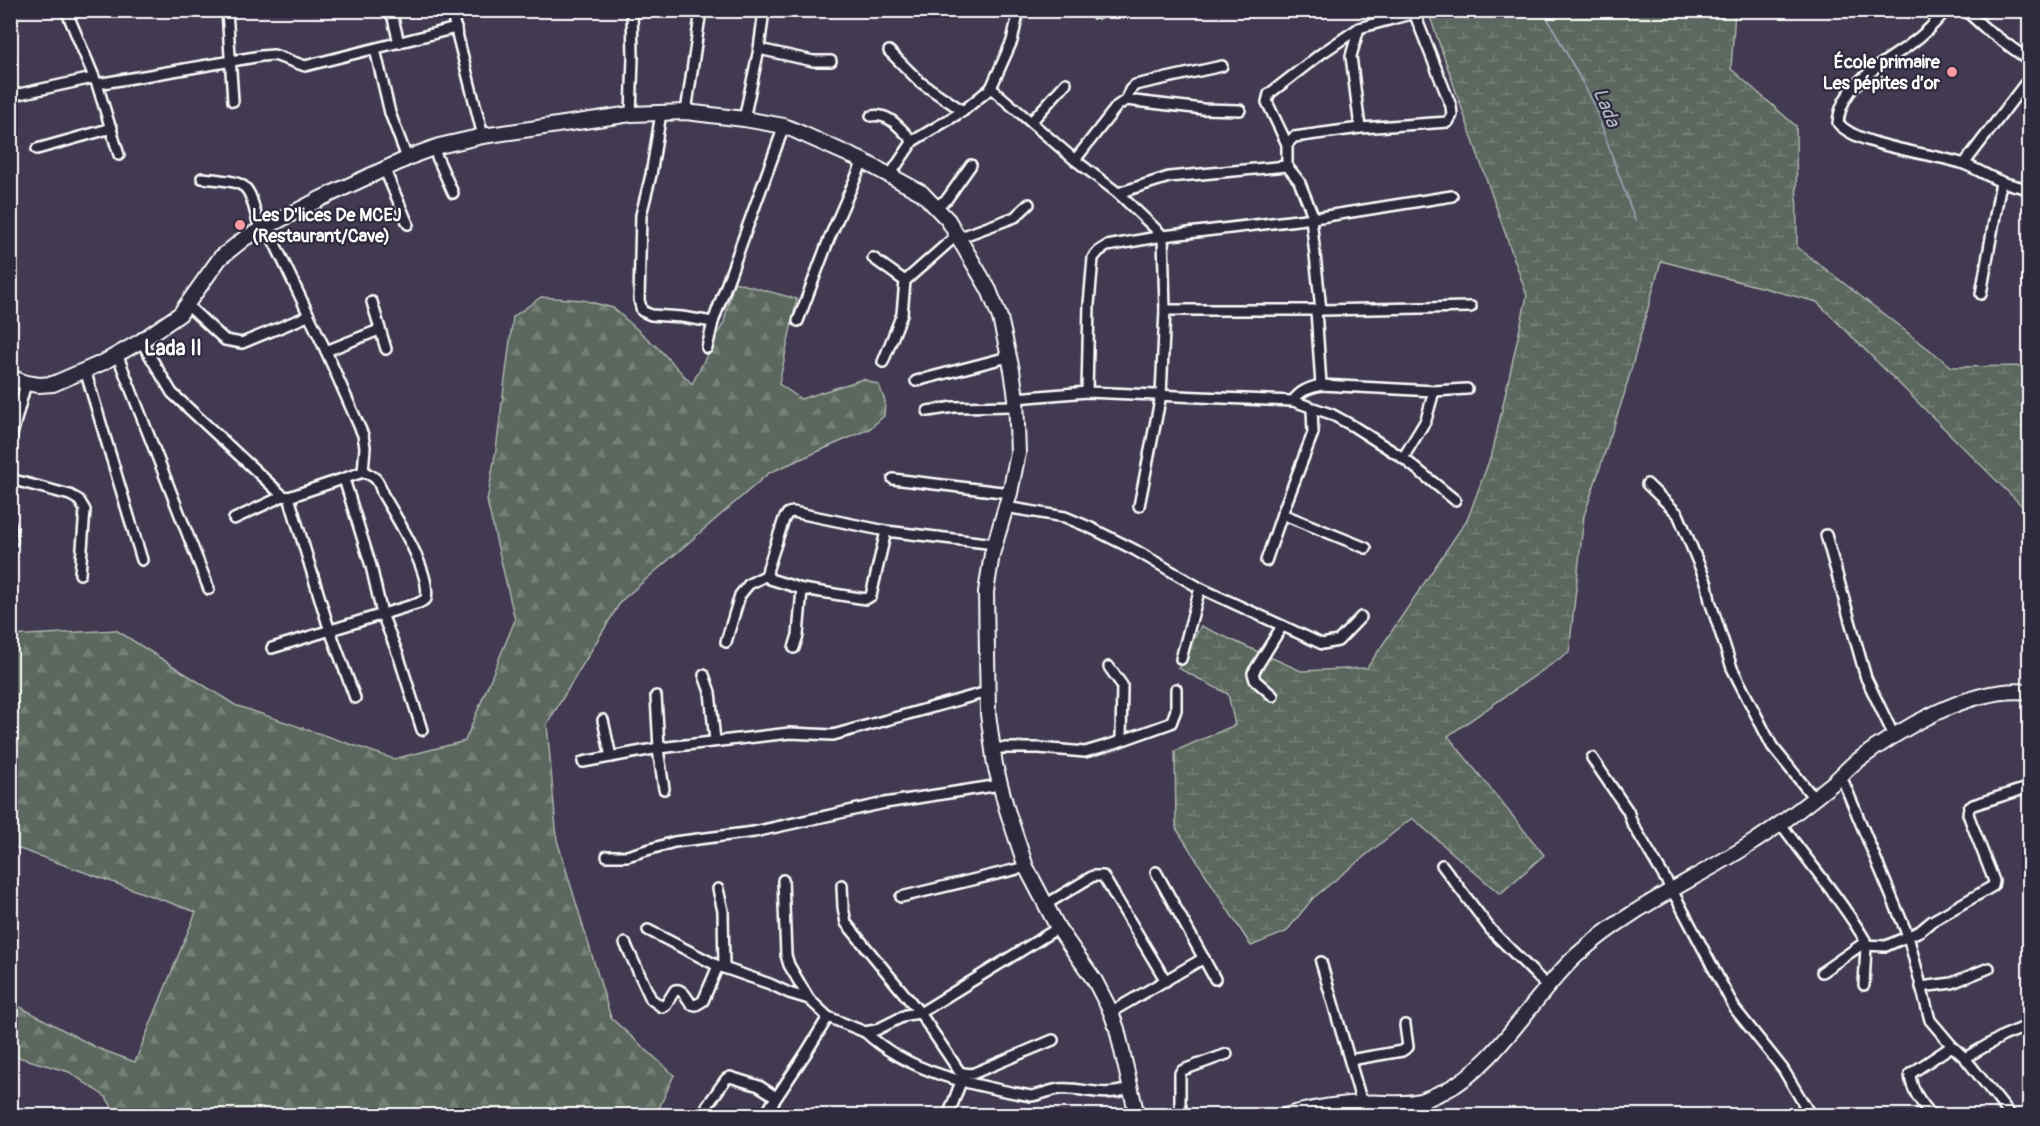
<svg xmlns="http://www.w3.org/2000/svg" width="2040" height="1126" font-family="Pangolin,sans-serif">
	<defs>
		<pattern id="forest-firs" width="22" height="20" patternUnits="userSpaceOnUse" patternTransform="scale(1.5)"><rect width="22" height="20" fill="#5b685e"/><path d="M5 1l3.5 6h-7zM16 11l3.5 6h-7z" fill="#747f76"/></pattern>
		<pattern id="wetland-marsh" width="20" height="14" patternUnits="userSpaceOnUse" patternTransform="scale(1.5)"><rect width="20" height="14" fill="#5b685e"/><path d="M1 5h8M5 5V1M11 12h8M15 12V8" fill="none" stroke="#747f76"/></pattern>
	</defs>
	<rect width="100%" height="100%" fill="#423a50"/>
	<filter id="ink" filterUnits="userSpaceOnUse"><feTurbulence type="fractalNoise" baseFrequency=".0167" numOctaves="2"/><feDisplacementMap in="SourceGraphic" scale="12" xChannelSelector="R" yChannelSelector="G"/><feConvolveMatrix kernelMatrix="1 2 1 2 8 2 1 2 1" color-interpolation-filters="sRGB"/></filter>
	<g filter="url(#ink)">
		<polygon fill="url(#forest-firs)" stroke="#adb4ae" stroke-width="1.5" points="734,282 797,299 779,384 801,399 863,379 879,385 885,401 884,416 869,429 769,473 621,601 547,724 557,840 611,1018 674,1075 656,1115 117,1115 106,1097 69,1072 11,1055 11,1002 97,1048 135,1062 196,912 11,846 11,636 116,630 235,705 394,759 465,741 515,620 487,501 496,450 513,317 541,297 583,300 613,308 659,349 692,384 724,322"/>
		<polygon fill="url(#wetland-marsh)" stroke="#adb4ae" stroke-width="1.5" points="1428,11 1735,11 1731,69 1796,126 1797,247 1952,367 2029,366 2029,509 2021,505 1817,302 1661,261 1624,395 1584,516 1569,652 1448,736 1544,855 1500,894 1412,818 1313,898 1286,932 1251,946 1176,828 1175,751 1235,725 1228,694 1178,668 1201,626 1301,671 1367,668 1468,518 1493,450 1527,296"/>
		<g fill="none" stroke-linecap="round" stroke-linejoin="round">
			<polyline stroke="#96a0af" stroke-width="2" points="1543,10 1592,100 1635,220"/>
			<defs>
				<g id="street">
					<polyline points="66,10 97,84 119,155"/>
					<polyline points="227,10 233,101"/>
					<polyline points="391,10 399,43"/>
					<polyline points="451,10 483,136"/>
					<polyline points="1088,10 1095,13 1111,10"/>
					<path d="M1946 10C1935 24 1922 36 1908 46 1880 66 1841 84 1838 123 1858 147 1933 153 1964 164 1977 169 1989 177 2002 182 2011 185 2020 187 2030 189"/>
					<polyline points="1965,10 1986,29 2030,61"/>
					<polyline points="1359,28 1351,56 1360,128"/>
					<polyline points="375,49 390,113 407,158"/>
					<polyline points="759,49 813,61 831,61"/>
					<polyline points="889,51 920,82 963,111"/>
					<polyline points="97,84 261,56 274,55 305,66 456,28"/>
					<polyline points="991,88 1075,160 1118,193 1163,236 1165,310 1161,395 1139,506"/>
					<polyline points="10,96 93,78"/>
					<polyline points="1126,100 1130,90 1135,85 1222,66"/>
					<polyline points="686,112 701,10"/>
					<polyline points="661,113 651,175 641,215 639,300 642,311 651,315 682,317 713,322"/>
					<polyline points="631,114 633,57 632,10"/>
					<path d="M871 116C890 112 901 130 913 141"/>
					<polyline points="744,119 759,49 764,10"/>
					<polyline points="1031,122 1066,83"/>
					<polyline points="1287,144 1267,102 1269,94 1322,53 1359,28 1426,10"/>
					<polyline points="433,148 453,193"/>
					<polyline points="37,149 112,128"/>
					<polyline points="1075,160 1117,106 1126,100 1203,109 1240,110"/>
					<polyline points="1964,164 2030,77"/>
					<polyline points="384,168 408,224"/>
					<polyline points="890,175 913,141 963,111 991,88 1012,41 1019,10"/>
					<path d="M202 178C252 183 247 181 260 230"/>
					<polyline points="1118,193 1169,177 1287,166"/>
					<polyline points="935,207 947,199 971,165"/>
					<polyline points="1311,218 1321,310"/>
					<polyline points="1314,218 1299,181 1287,166 1287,144 1294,137 1360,128 1448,122 1452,115 1451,106 1413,10"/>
					<polyline points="267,227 326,351 363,435 365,447 363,472"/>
					<polyline points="958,238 1015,217 1029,204"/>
					<polyline points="873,258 905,281"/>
					<polyline points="1981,294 2001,182"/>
					<polyline points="372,302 386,349"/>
					<polyline points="187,305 225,340 242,343 308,316"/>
					<polyline points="1165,310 1321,310 1471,307"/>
					<polyline points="1316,310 1321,385"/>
					<polyline points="798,321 829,239 863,161"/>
					<path d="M141 341 172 393 283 496 289 497 363 472C376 476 379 481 382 493 396 517 432 573 426 599L419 603 272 648"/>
					<polyline points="707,348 713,322 784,126"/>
					<polyline points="326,351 379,330"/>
					<polyline points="117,354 209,589"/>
					<polyline points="883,362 902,314 905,281 957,235"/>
					<polyline points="85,370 142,560"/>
					<polyline points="916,381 1008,357"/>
					<polyline points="1087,392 1089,304 1093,258 1099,251 1107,246 1163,236 1314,218 1452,196"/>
					<polyline points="1016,398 1087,392 1293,401 1331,414 1353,426 1403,458 1455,500"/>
					<path d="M1293 401C1300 391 1308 388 1321 385L1434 391 1467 389"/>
					<polyline points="928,411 954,407 1017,406"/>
					<polyline points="10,442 26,383"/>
					<polyline points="1403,458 1426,420 1434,391"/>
					<polyline points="10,479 70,495 79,500 85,510 80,574"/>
					<polyline points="344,479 371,566 382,614 399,657 422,730"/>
					<polyline points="893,479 1010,493"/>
					<polyline points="1647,484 1678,514 1707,584 1710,601 1732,668 1772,746 1814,798"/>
					<polyline points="289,497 327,622 355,698"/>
					<polyline points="1005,507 1065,517 1091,528 1135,550 1200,588 1322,644 1338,641 1361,617"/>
					<polyline points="1282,514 1366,548"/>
					<polyline points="234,519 283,496"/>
					<polyline points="10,524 12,541"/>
					<polyline points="1826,535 1866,678 1894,736"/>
					<polyline points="1266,561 1282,514 1313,433 1312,409"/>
					<polyline points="767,575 768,568 784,519 788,513 793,512 886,531 995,544"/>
					<polyline points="767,575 770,579 802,589 866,599 871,596 886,531"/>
					<polyline points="726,642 740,595 749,584 767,575"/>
					<polyline points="794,648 798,635 802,589"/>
					<polyline points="1181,659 1200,588"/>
					<polyline points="1109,667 1122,685 1121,740"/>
					<polyline points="704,675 710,692 715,741"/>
					<polyline points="656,696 659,748"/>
					<polyline points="1273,696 1255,680 1253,673 1282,626"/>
					<polyline points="603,720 611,757"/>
					<polyline points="992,748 1039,748 1085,752 1112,744 1171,723 1176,710 1176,689"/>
					<polyline points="658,749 664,789"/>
					<polyline points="1592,758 1628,811 1632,823 1672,890 1735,1009 1783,1069 1811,1116"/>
					<polyline points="583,762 659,748 790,733 833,735 987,692"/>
					<polyline points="1841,776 1908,936 1930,1020 1952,1046 1965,1058 2011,1116"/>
					<path d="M1781 824C1809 863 1841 899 1865 940L1866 946 1864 985"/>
					<polyline points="607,856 627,856 674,842 754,832 885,803 1000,785"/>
					<polyline points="1442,865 1491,930 1547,986"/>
					<polyline points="1156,872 1215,979"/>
					<polyline points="783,880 786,955 789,965 809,999 828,1017 865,1032 876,1030 906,1015 920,1013 1058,928"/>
					<polyline points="842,885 843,907 846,923 920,1013 959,1071 963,1073 972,1074 1053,1040"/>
					<polyline points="718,889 723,911 724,968"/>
					<polyline points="901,897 1026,867"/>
					<polyline points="1045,905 1093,876 1103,876 1166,981"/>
					<polyline points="648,930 718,966 770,984 789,993 809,999"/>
					<path d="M625 943 651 999 662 1007 665 1006 675 990C682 988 687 998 691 1004L696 1005 703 1001 718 966"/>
					<polyline points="1321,962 1362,1103"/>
					<polyline points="1822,972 1861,945 1886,946 1920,931 1932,921 1993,886 1994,881 1971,822 1968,814 1969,808 1973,805 2030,787"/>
					<polyline points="1921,987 1952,983 1989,968"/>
					<polyline points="1111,1012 1204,958"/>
					<path d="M865 1032C910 1074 973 1085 1031 1096 1041 1095 1050 1090 1059 1089 1086 1087 1101 1099 1131 1088"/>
					<polyline points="1965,1058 2003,1036 2030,1025"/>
					<polyline points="1350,1060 1402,1051 1408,1047 1405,1025"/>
					<polyline points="1418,1102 1420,1116"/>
					<polyline points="707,1106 726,1079 730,1077 759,1086 776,1097"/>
					<polyline points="764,1116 806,1053 828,1017"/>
					<polyline points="948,1116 962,1079"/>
					<polyline points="1183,1116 1180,1103 1180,1073 1183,1070 1227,1054"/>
					<path d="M1932 1116C1922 1103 1911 1091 1910 1074L1952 1046"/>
				</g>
				<g id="secondary">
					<polyline points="10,377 26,383 39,385 53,384 104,362 141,341 180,314 220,258 245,238 322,198 417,154 439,146 483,136 631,114 686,112 744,119 784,126 796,131 863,161 922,193 948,220 989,290 1000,318 1012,370 1016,398 1018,453 1010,493 992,554 986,592 988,714 995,765 1007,810 1026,867 1058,928 1095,981 1111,1012 1117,1029 1137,1116"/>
					<path d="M1285 1116C1310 1108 1335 1105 1361 1103 1379 1101 1403 1106 1420 1101 1428 1099 1437 1094 1445 1091 1498 1064 1533 995 1577 955 1628 909 1692 881 1749 845 1779 826 1806 805 1833 783 1840 777 1846 770 1853 764 1898 730 1971 685 2030 692"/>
				</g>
			</defs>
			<use href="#street" stroke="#fff" stroke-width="14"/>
			<use href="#secondary" stroke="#fff" stroke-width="18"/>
			<use href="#street" stroke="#2f2a3d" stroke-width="9"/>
			<use href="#secondary" stroke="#2f2a3d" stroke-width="14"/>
		</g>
	</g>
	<g fill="#ff9aa2" stroke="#2f2a3d" stroke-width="2">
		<circle cx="1952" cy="72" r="6"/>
		<circle cx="240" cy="225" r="6"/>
	</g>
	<g text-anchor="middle" stroke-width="4.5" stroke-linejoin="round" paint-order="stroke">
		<g font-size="18" font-weight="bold" fill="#fff" stroke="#2f2a3d" text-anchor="end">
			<text x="1940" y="68">École primaire<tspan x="1940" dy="21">Les pépites d’or</tspan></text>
			<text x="252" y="221" text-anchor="start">Les D'lices De MCEJ<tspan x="252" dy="21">(Restaurant/Cave)</tspan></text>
		</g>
		<g font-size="20" font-style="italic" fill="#b0b8c3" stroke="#2f2a3d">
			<text transform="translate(1607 107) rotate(68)" y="7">Lada</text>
		</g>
		<g font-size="21" font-weight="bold" fill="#fff" stroke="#2f2a3d">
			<text x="173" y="355">Lada II</text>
		</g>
	</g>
	<rect width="2040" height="1126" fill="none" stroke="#2f2a3d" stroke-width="36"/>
	<rect x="18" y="18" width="2004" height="1090" fill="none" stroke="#fff" stroke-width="2" filter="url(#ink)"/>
</svg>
